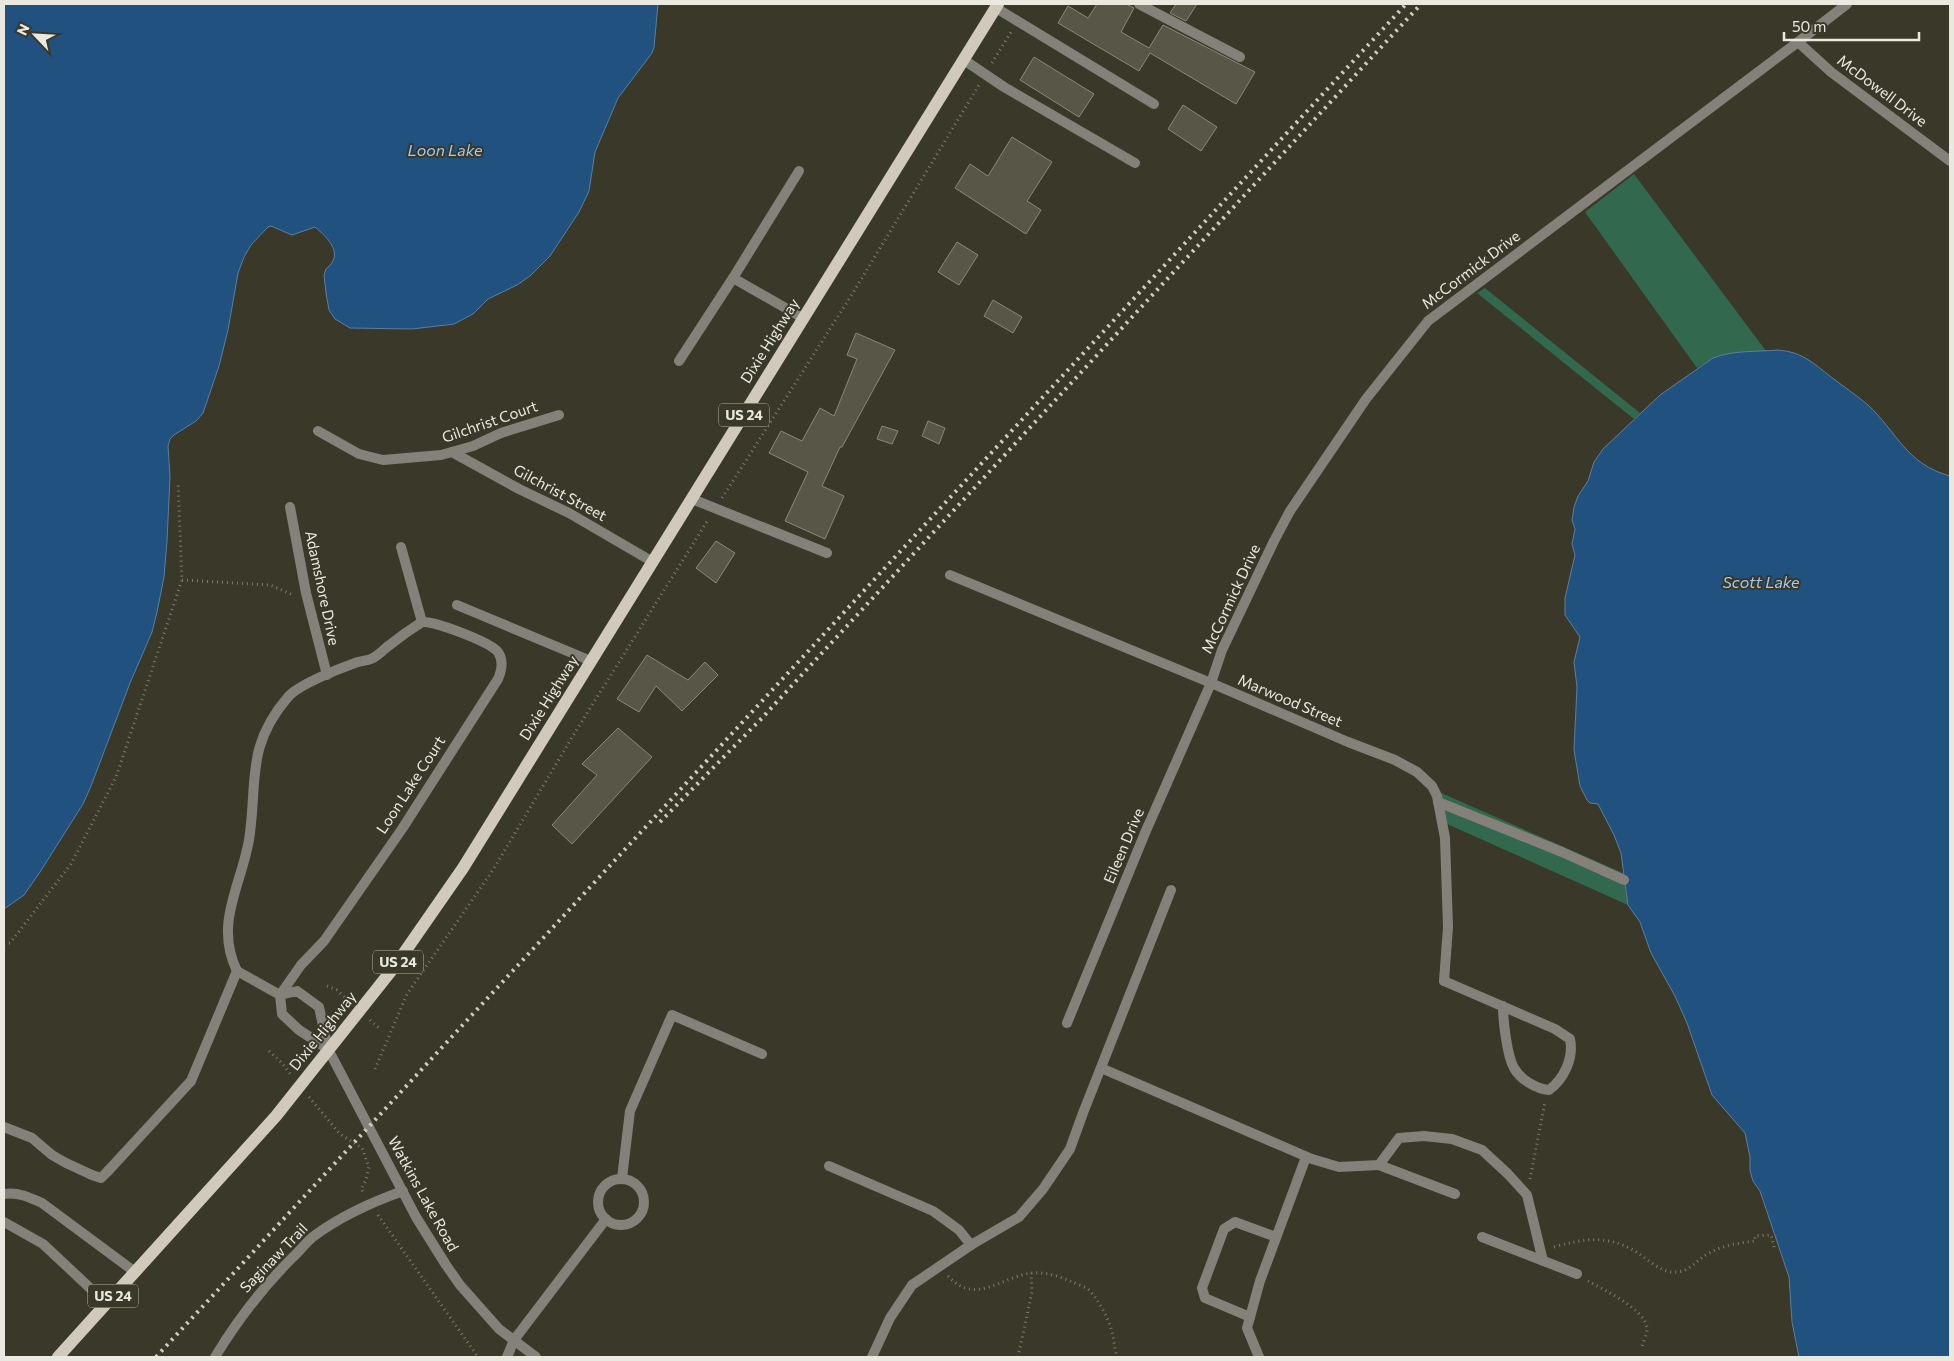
<svg xmlns="http://www.w3.org/2000/svg" width="1954" height="1361" font-family="Commissioner,sans-serif">
	<rect width="100%" height="100%" fill="#3a3829"/>
	<g fill="#31684e">
		<polygon points="1634,174 1766,351 1713,358 1697,368 1585,212"/>
		<polygon points="1485,288 1640,413 1634,419 1477,293"/>
		<polygon points="1439,792 1623,873 1628,905 1447,824"/>
	</g>
	<g fill="#21517e" stroke="#5d7f9b">
		<path d="M4 4H658L654 47 652 53 618 98 595 152 589 191 579 212 550 256 530 276 517 285 488 299 473 314 454 324 412 329 350 328 335 319 329 310 326 293 324 275 326 269C345 254 328 238 315 227L292 235 271 226 268 227 251 245 244 257 238 273 228 330 219 366 203 413 196 421 174 435 170 439 168 446 170 477 167 541 164 577 157 612 152 632 130 683 91 786 83 804 40 872 24 895 4 909Z"/>
		<path d="M1778 350C1803 352 1813 363 1831 377 1843 386 1856 395 1868 405 1897 432 1906 464 1950 476V1357H1799L1792 1322 1789 1277 1760 1191 1753 1181 1750 1171V1157L1745 1133 1712 1095 1687 1023 1675 996 1651 953 1640 922 1628 905 1621 853 1614 835 1598 804 1590 803 1587 800 1580 786 1574 750 1577 687 1574 662 1580 637 1565 615V598L1575 555 1572 544 1575 529 1572 520 1574 507 1578 496 1588 481 1594 462 1603 449 1660 395 1713 358C1734 350 1756 352 1778 350Z"/>
	</g>
	<g fill="#585646" stroke="#8b8878">
		<polygon points="1097,4 1126,4 1134,8 1121,32 1149,48 1163,25 1255,72 1236,104 1150,53 1139,71 1058,23 1068,6 1088,18"/>
		<polygon points="1176,4 1197,4 1186,21 1170,13"/>
		<polygon points="1034,57 1094,94 1079,117 1020,80"/>
		<polygon points="1183,105 1217,127 1201,151 1168,129"/>
		<polygon points="1012,137 1052,162 1027,201 1041,210 1026,234 955,188 970,164 988,176"/>
		<polygon points="957,242 978,255 959,285 938,272"/>
		<polygon points="993,300 1022,317 1013,333 984,316"/>
		<polygon points="856,333 895,350 842,447 840,447 822,486 844,496 825,539 785,521 808,472 769,453 781,431 802,441 820,408 834,416 857,359 847,355"/>
		<polygon points="928,421 945,428 939,444 922,436"/>
		<polygon points="882,426 898,431 892,444 877,439"/>
		<polygon points="716,541 735,553 716,583 696,568"/>
		<polygon points="647,655 688,680 705,662 718,675 682,711 656,686 639,712 617,699"/>
		<polygon points="618,728 652,757 572,844 552,825 597,775 582,764"/>
	</g>
	<g fill="none" stroke-linecap="round" stroke-linejoin="round">
		<g stroke="#7e7c70" stroke-width="3" stroke-dasharray="1 4" stroke-linecap="butt">
			<polyline points="992,63 1011,32"/>
			<polyline points="722,498 851,296 979,85"/>
			<polyline points="182,580 270,585 293,595"/>
			<polyline points="4,944 10,943 71,864 116,777 182,580 178,482"/>
			<polyline points="327,986 337,990 349,1001"/>
			<polyline points="370,1020 379,1028"/>
			<polyline points="269,1051 282,1063 291,1075"/>
			<polyline points="375,1069 407,994 493,870 574,734 708,520"/>
			<polyline points="309,1097 340,1134 362,1148 369,1167 366,1180 361,1189 364,1193"/>
			<polyline points="1530,1179 1545,1102"/>
			<polyline points="378,1215 478,1357"/>
			<path d="M1554 1247C1584 1239 1605 1234 1635 1251 1646 1258 1658 1270 1671 1272 1690 1274 1696 1259 1711 1252 1724 1245 1740 1243 1755 1241V1236L1771 1235 1774 1247"/>
			<path d="M948 1276C976 1307 1003 1275 1033 1273 1045 1272 1058 1276 1070 1281 1076 1284 1085 1286 1090 1291 1097 1298 1108 1318 1111 1328 1114 1337 1114 1347 1117 1357"/>
			<path d="M1588 1281C1604 1290 1643 1308 1647 1327 1648 1332 1644 1340 1642 1346"/>
			<polyline points="1018,1357 1032,1292 1031,1273"/>
		</g>
		<g stroke="#84817a" stroke-width="10">
			<polyline points="1139,4 1240,57"/>
			<polyline points="996,8 1154,104"/>
			<polyline points="964,60 1004,87 1135,163"/>
			<polyline points="692,499 827,553"/>
			<polyline points="457,605 591,661"/>
			<polyline points="1438,802 1562,852 1624,880"/>
			<path d="M1444 981 1555 1029 1570 1039C1574 1058 1564 1079 1549 1090 1536 1089 1520 1079 1514 1068 1507 1056 1503 1020 1503 1006"/>
			<polyline points="4,1127 32,1138 52,1155 66,1163 92,1175 101,1178 108,1171"/>
			<polyline points="829,1166 933,1211 959,1230 971,1245"/>
			<polyline points="622,1178 630,1111 672,1015 762,1054"/>
			<circle cx="621" cy="1202" r="23"/>
			<polyline points="1455,1194 1379,1165 1399,1138 1424,1136 1452,1139 1482,1150 1508,1174 1527,1195 1543,1261"/>
			<polyline points="1482,1237 1577,1274"/>
			<polyline points="1250,1317 1205,1298 1202,1288 1224,1229 1235,1222 1276,1237"/>
			<polyline points="514,1340 606,1219"/>
			<polyline points="1259,1357 1247,1328 1260,1281 1306,1157"/>
		</g>
		<g stroke="#84817a" stroke-width="10">
			<polyline points="1798,42 1831,72 1950,161"/>
			<polyline points="733,278 803,318"/>
			<polyline points="679,361 733,278 799,171"/>
			<polyline points="318,431 359,454 383,460 441,455 473,446 501,433 559,415"/>
			<polyline points="452,452 519,489 569,513 653,562"/>
			<polyline points="290,507 306,593 327,675"/>
			<polyline points="401,547 422,622"/>
			<polyline points="950,575 1211,683 1348,742 1395,760 1417,772 1432,786 1437,796 1445,838 1448,927 1444,981"/>
			<path d="M237 971 280 995 301 965 324 941 402 829 498 679C502 670 504 661 498 652 490 642 435 621 422 622"/>
			<path d="M237 971C214 924 241 886 249 840 258 782 245 747 288 697 298 685 338 669 355 663 360 661 367 661 373 658 379 655 385 648 391 644 401 636 411 629 422 622"/>
			<polyline points="1067,1023 1145,833 1211,683 1222,650 1274,541 1290,511 1366,399 1428,321 1798,42 1847,4"/>
			<polyline points="328,1049 299,1030 282,1014 280,995 297,991 319,1007 328,1049 416,1217 446,1265 460,1285 499,1329 536,1357"/>
			<polyline points="1101,1068 1312,1159 1339,1167 1379,1165"/>
			<polyline points="108,1171 191,1081 237,971"/>
			<path d="M4 1194C18 1192 29 1197 42 1203L135 1272"/>
			<polyline points="4,1222 43,1244 106,1303"/>
			<path d="M215 1357C237 1321 262 1288 292 1258 300 1251 306 1242 314 1236 341 1216 372 1202 403 1191"/>
			<polyline points="507,1357 514,1340"/>
			<polyline points="872,1357 890,1318 912,1285 971,1245 1019,1217 1043,1189 1070,1149 1083,1113 1171,890"/>
		</g>
		<polyline stroke="#d1cabc" stroke-width="12" points="58,1357 276,1116 395,966 463,868 998,4"/>
		<g stroke="#cecdc3" stroke-width="4" stroke-dasharray="2.5 5" stroke-linecap="butt">
			<polyline points="660,822 762,718 1421,4"/>
			<polyline points="156,1357 1406,4"/>
		</g>
	</g>
	<g text-anchor="middle" stroke-width="4" stroke-linejoin="round" paint-order="stroke">
		<g fill="#3a3829" stroke="#b5b4a9" stroke-width="1">
			<rect x="719" y="403.5" width="50" height="23" rx="4"/>
			<rect x="373" y="950.5" width="50" height="23" rx="4"/>
			<rect x="88" y="1284.5" width="50" height="23" rx="4"/>
		</g>
		<g font-size="14" font-weight="bold" fill="#eae9e0">
			<text x="744" y="420">US 24</text>
			<text x="398" y="967">US 24</text>
			<text x="113" y="1301">US 24</text>
		</g>
		<g font-size="15" fill="#eae9e0" stroke="#3a3829">
			<text transform="translate(1882 91) rotate(37)" y="5">McDowell Drive</text>
			<text transform="translate(1471 270) rotate(-37)" y="5">McCormick Drive</text>
			<text transform="translate(770 341) rotate(-58)" y="5">Dixie Highway</text>
			<text transform="translate(490 422) rotate(-19)" y="5">Gilchrist Court</text>
			<text transform="translate(560 493) rotate(28)" y="5">Gilchrist Street</text>
			<text transform="translate(322 588) rotate(78)" y="5">Adamshore Drive</text>
			<text transform="translate(1231 599) rotate(-65)" y="5">McCormick Drive</text>
			<text transform="translate(549 698) rotate(-58)" y="5">Dixie Highway</text>
			<text transform="translate(1290 701) rotate(23)" y="5">Marwood Street</text>
			<text transform="translate(411 785) rotate(-57)" y="5">Loon Lake Court</text>
			<text transform="translate(1124 846) rotate(-67)" y="5">Eileen Drive</text>
			<text transform="translate(323 1031) rotate(-51)" y="5">Dixie Highway</text>
			<text transform="translate(423 1194) rotate(61)" y="5">Watkins Lake Road</text>
			<text transform="translate(274 1258) rotate(-46)" y="5">Saginaw Trail</text>
		</g>
		<g font-size="16" font-style="italic" fill="#a1c9f2" stroke="#3a3829">
			<text x="445" y="156">Loon Lake</text>
			<text x="1761" y="588">Scott Lake</text>
		</g>
	</g>
	<rect width="1954" height="1361" fill="none" stroke="#eae9e0" stroke-width="10"/>
	<g transform="translate(35 35) rotate(295)" stroke="#3a3829" stroke-width="4" paint-order="stroke">
	<path d="M0-4L9 19L0 12L-9 19Z" fill="#eae9e0"/>
	<text y="-8" font-size="14" font-weight="bold" text-anchor="middle" fill="#eae9e0">N</text>
	</g>
	<path d="M1784 32v8h135v-8" fill="none" stroke="#eae9e0" stroke-width="2.5"/>
	<text x="1792" y="32" font-size="15" fill="#eae9e0" stroke="#3a3829" stroke-width="4" paint-order="stroke">50 m</text>
</svg>
